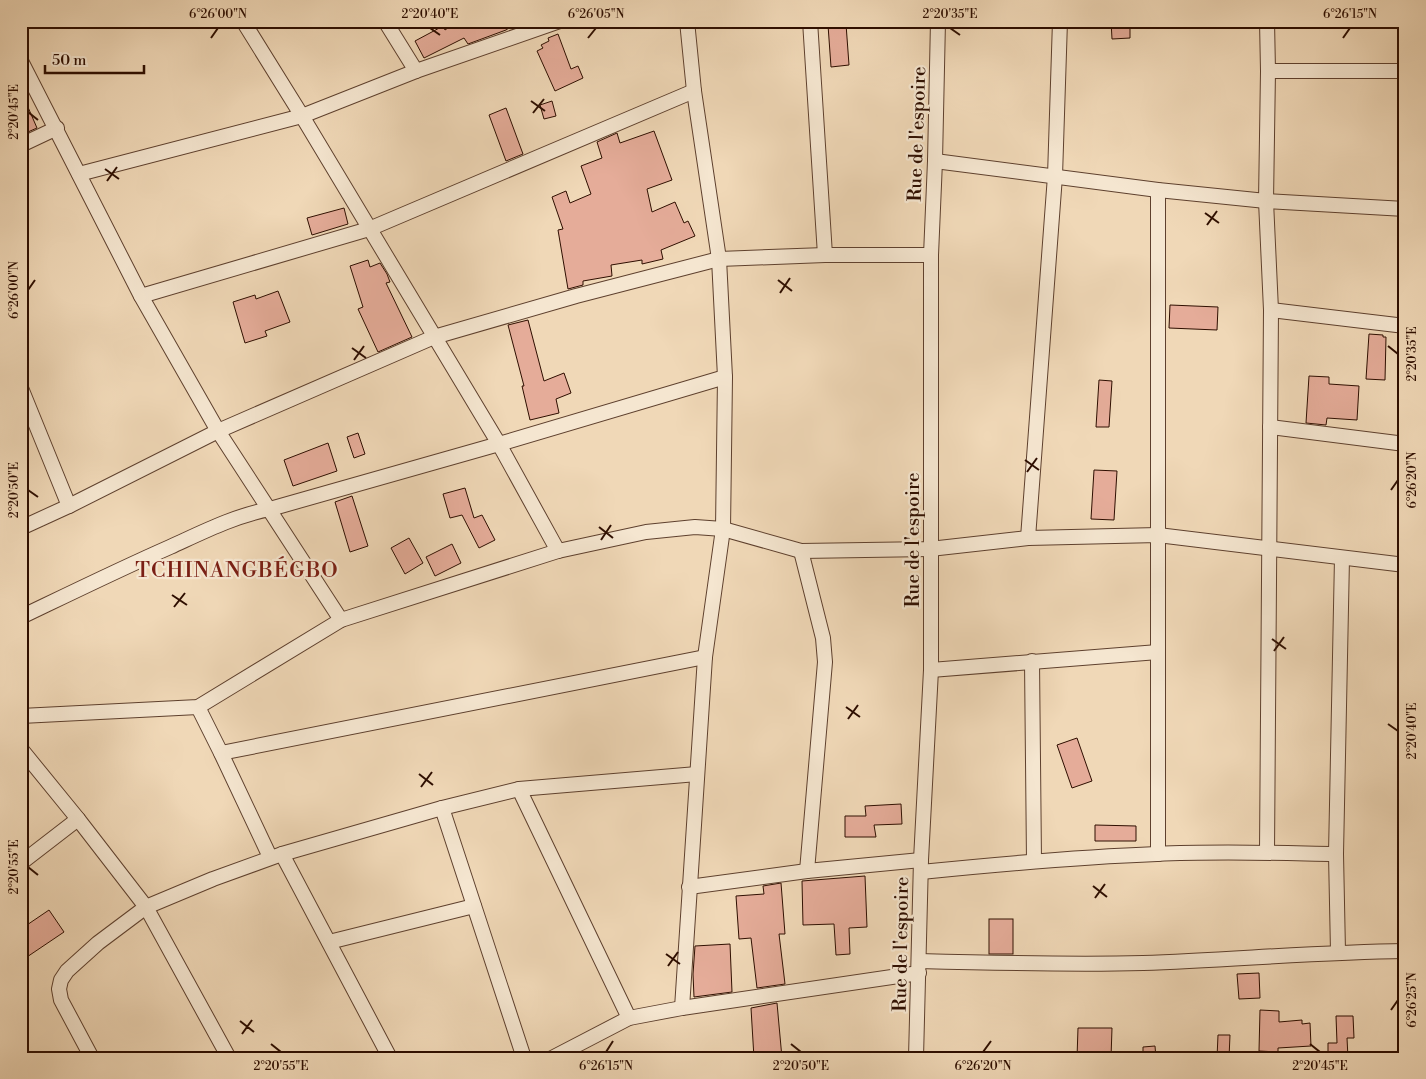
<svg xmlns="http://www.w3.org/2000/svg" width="1426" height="1079" font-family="'Libre Bodoni',serif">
	<rect width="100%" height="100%" fill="#f0d8b7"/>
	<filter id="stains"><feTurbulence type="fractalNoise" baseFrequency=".004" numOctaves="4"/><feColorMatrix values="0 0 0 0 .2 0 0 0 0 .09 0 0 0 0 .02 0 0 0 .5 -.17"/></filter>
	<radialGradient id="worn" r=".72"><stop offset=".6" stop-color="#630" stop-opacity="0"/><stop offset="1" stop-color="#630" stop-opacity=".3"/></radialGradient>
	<g fill="#e5ac99" stroke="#2e0e00">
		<polygon points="458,21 519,21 506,30 468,44 464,38 424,58 415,41 443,26 445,30"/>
		<polygon points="1111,21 1130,21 1130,38 1112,39"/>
		<polygon points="846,24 849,65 831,67 828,25"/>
		<polygon points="558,34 571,69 578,66 583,78 555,91 537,51 543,48 541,45 549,41 548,38"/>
		<polygon points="21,91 37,128 21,135"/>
		<polygon points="552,101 556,116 544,119 540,105"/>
		<polygon points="506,108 523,154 506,161 489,115"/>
		<polygon points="654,131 672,180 647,189 652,212 675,202 684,223 688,221 695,236 661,250 663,259 642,264 642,260 611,265 612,276 583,281 583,285 568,289 558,230 563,229 552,197 566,191 570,203 591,194 581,166 602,158 597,142 617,133 620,143"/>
		<polygon points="344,208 348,224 312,235 307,218"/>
		<polygon points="368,260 370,267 380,263 387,274 390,282 386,283 412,337 378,352 358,309 363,307 350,266"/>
		<polygon points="278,291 290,322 265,331 267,336 245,343 233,302 255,295 256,299"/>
		<polygon points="1170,305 1218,307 1217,330 1169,328"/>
		<polygon points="528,320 544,381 564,373 571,393 556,399 559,413 530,420 522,386 524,386 508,325"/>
		<polygon points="1369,334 1383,335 1383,337 1386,337 1385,380 1366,379"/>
		<polygon points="1309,376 1329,377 1329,384 1359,386 1357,420 1327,418 1326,425 1306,423"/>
		<polygon points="1099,380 1112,381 1109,427 1096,427"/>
		<polygon points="358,433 365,454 354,458 347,437"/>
		<polygon points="328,443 337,471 293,486 284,460"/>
		<polygon points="1094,470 1117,471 1114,520 1091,519"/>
		<polygon points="465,488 474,518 482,515 495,540 479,548 462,515 450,518 443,494"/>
		<polygon points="352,496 368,546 350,552 335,502"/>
		<polygon points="409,538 423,563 405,574 391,548"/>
		<polygon points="452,544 461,563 435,576 426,557"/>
		<polygon points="1077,738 1092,781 1072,788 1057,745"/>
		<polygon points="901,804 902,824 874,825 876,837 845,837 845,816 866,816 865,806"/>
		<polygon points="1095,825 1136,826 1136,841 1095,841"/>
		<polygon points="865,876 867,927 849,928 850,954 836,955 834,924 803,925 802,881"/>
		<polygon points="781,883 785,934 779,934 785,984 757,988 751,938 739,939 736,896 764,894 763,886"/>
		<polygon points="49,910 64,932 21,961 21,929"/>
		<rect x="989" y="919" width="24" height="35"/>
		<polygon points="730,944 732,992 694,997 693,974 695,946"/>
		<polygon points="1259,973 1260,998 1239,999 1237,974"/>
		<polygon points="777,1003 782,1058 754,1058 751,1008"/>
		<polygon points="1260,1010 1279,1011 1279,1022 1302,1020 1302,1024 1310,1023 1311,1046 1278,1048 1278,1052 1259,1051"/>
		<polygon points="1336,1016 1353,1016 1354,1038 1347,1038 1348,1058 1328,1058 1328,1043 1337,1043"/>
		<polygon points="1078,1028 1112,1028 1111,1058 1077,1058"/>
		<polygon points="1218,1035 1230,1035 1229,1058 1217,1058"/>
		<polygon points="1155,1046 1156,1058 1143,1058 1143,1047"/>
	</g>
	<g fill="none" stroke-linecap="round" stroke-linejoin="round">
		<defs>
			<g id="minor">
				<polyline points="243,21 302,116 499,444 558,551"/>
				<polyline points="385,21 416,71"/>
				<polyline points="810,21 825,255"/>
				<polyline points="1267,21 1268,71 1266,201 1271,310 1267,852"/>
				<polyline points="21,61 141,296 218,431 341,620"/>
				<polyline points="1268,71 1405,71"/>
				<polyline points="21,145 57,128"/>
				<polyline points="935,161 1158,190 1266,201 1405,209"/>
				<polyline points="79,174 302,116 416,71 560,21"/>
				<polyline points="1158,190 1158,854"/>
				<polyline points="141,296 369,229 694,91"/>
				<polyline points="1271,310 1405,326"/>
				<polyline points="21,388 69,506"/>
				<polyline points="1270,427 1405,444"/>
				<polyline points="21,528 69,506 218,431 434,337 576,296 719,259 825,255 931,255"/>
				<polyline points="1028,538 1055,176 1060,21"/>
				<polyline points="801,551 823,638 825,662 807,871"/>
				<path d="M21 617C71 593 120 569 170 547 203 532 234 516 270 509L499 444 725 377"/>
				<polyline points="1032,661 1034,861"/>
				<polyline points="931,670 1158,652"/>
				<polyline points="198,707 221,753 270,857"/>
				<polyline points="21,716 198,707 341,620 558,551 646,532 695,527 723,529 801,551 930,549 1028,538 1158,535 1405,565"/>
				<polyline points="21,749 78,819 146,907 229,1058"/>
				<polyline points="221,753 705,657"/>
				<polyline points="519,789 629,1018"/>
				<polyline points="442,808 524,1058"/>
				<polyline points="282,854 390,1058"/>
				<polyline points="21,863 78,819"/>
				<path d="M921 872C1000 864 1078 857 1157 854 1216 851 1276 853 1336 854"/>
				<polyline points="689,887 807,871 921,860"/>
				<polyline points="329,942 474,906"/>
				<polyline points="1338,952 1336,854 1342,558"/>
				<path d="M919 961C994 963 1069 965 1143 963 1231 960 1317 952 1405 951"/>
				<polyline points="682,1008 705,657 723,529 725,377 719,259 694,91 687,21"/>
				<polyline points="92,1058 61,1000 59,989 61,980 67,971 98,943 146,907 213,879 282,854 442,808 519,789 697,774"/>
				<polyline points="552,1058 629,1018 682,1008 919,973"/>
				<polyline points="916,1058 921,860 931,670 931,255 935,161 938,21"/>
			</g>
		</defs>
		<use href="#minor" stroke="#5e402e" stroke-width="16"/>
		<use href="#minor" stroke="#f5e6d0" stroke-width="14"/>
	</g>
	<path fill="none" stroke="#2e0e00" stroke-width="2" d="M430 28 440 35M950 28 960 35M211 38 218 28M588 38 596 28M1343 38 1350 28M531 101 545 111M28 112 38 120M533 113 544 99M105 169 119 179M107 181 117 167M1205 213 1219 223M1207 225 1217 211M778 280 792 291M28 290 35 280M780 293 790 278M1388 346 1398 354M352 348 366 358M354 360 364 346M1025 460 1039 470M1027 472 1037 458M28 490 38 497M1391 490 1398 480M599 527 613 538M601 540 611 525M172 595 187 605M174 607 185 593M1272 639 1286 649M1274 651 1284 637M846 707 860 717M848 719 858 705M1388 724 1398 731M419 774 433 785M421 787 432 772M28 867 38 875M1093 886 1107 897M1095 898 1105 884M666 954 680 964M668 966 678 952M1391 1010 1398 1000M240 1021 254 1032M242 1034 252 1020M271 1044 281 1052M791 1044 801 1052M1310 1044 1320 1052M606 1052 613 1041M983 1052 991 1041"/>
	<g text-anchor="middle" stroke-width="4.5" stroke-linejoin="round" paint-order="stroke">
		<g font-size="19" fill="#2e0e00" stroke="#f5e6d0">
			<text transform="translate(916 134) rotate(-88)" y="7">Rue de l'espoire</text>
			<text transform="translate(912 540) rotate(-90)" y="7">Rue de l'espoire</text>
			<text transform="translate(900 944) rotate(-89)" y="7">Rue de l'espoire</text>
		</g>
		<g font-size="21" letter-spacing="1" fill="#7a1f14" stroke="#f5e6d0">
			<text x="237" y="577">TCHINANGBÉGBO</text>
		</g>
	</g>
	<rect width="1426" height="1079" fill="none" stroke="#f0d8b7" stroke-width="55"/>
	<path d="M45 65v8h99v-8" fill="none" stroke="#2e0e00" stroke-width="2.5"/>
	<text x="52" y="65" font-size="15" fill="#2e0e00" stroke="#f5e6d0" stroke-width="4" paint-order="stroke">50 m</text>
	<rect x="28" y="28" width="1370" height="1024" fill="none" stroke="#2e0e00" stroke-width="2"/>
	<g font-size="12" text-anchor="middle" fill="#2e0e00">
		<text x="218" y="18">6°26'00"N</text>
		<text x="430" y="18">2°20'40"E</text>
		<text x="596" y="18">6°26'05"N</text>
		<text x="950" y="18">2°20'35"E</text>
		<text x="1350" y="18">6°26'15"N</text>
		<text transform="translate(14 112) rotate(-90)" y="4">2°20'45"E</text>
		<text transform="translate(14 290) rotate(-90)" y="4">6°26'00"N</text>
		<text transform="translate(1412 354) rotate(-90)" y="4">2°20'35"E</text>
		<text transform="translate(1412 480) rotate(-90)" y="4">6°26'20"N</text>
		<text transform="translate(14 490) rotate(-90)" y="4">2°20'50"E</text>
		<text transform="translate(1412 731) rotate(-90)" y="4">2°20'40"E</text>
		<text transform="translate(14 867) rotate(-90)" y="4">2°20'55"E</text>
		<text transform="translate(1412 1000) rotate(-90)" y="4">6°26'25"N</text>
		<text x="281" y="1070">2°20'55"E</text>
		<text x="606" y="1070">6°26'15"N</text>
		<text x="801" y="1070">2°20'50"E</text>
		<text x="983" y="1070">6°26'20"N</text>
		<text x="1320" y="1070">2°20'45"E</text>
	</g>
	<rect width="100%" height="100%" filter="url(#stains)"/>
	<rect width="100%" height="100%" fill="url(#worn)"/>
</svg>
